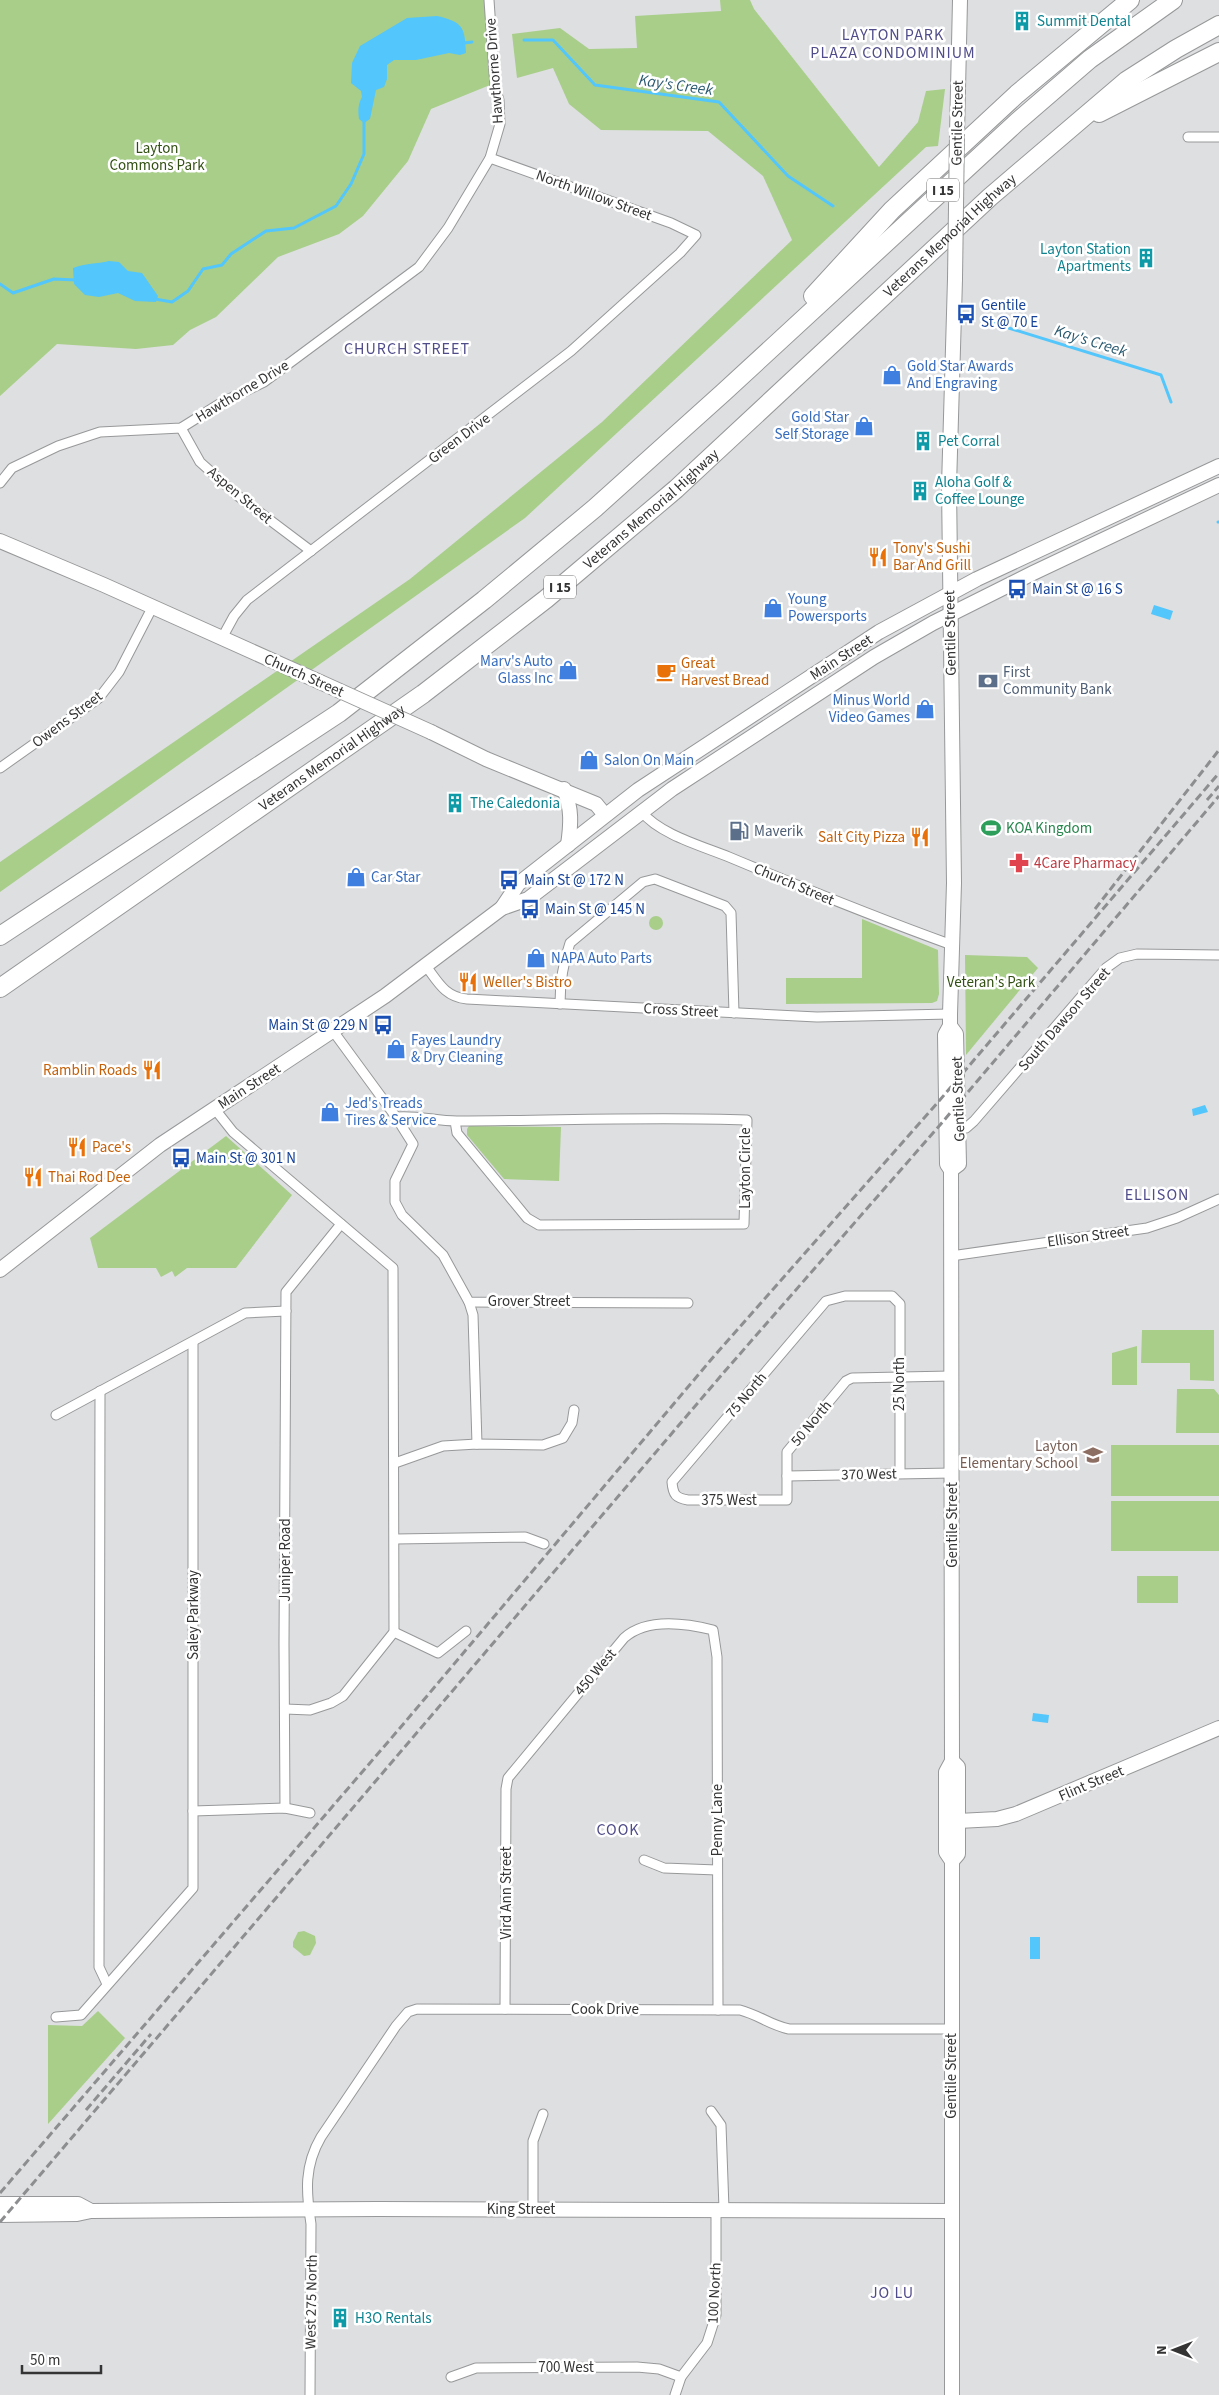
<svg xmlns="http://www.w3.org/2000/svg" width="1219" height="2395" font-family="'Source Sans 3',sans-serif">
	<rect width="100%" height="100%" fill="#dedfe1"/>
	<g fill="#a8ce8a">
		<polygon points="0,0 485,0 490,85 431,109 408,161 363,216 339,234 278,257 216,317 190,330 173,345 136,349 57,344 0,396"/>
		<polygon points="720,0 750,0 754,9 879,167 918,122 926,91 945,89 938,146 926,147 525,518 0,892 0,862 410,579 602,422 792,240 763,176 708,131 601,130 569,104 553,68 517,78 512,34 560,28 589,49 637,48 635,16 721,11"/>
		<circle cx="656" cy="923" r="7"/>
		<polygon points="862,919 938,950 939,994 937,1001 932,1003 786,1004 786,978 862,978"/>
		<polygon points="965,955 1027,957 1038,968 966,1055"/>
		<polygon points="469,1126 561,1127 559,1181 504,1179 467,1135 467,1129"/>
		<polygon points="226,1136 292,1195 236,1268 187,1268 175,1277 172,1271 161,1277 156,1268 98,1268 90,1238"/>
		<polygon points="1142,1330 1214,1330 1214,1381 1190,1380 1190,1363 1141,1363"/>
		<polygon points="1137,1346 1137,1385 1112,1385 1112,1353"/>
		<polygon points="1177,1389 1214,1389 1219,1395 1219,1433 1176,1433"/>
		<rect x="1111" y="1445" width="108" height="51"/>
		<rect x="1111" y="1501" width="108" height="50"/>
		<rect x="1137" y="1576" width="41" height="27"/>
		<polygon points="304,1931 315,1936 316,1943 310,1955 304,1956 293,1947 293,1942 298,1932"/>
		<polygon points="98,2011 125,2038 48,2124 48,2025 82,2026"/>
	</g>
	<g fill="#53c6fb">
		<path d="M437 16C463 22 465 27 466 53L460 55 449 53 416 60H394L387 65V79L384 87 376 90 370 119 364 123 359 119C358 110 358 104 362 97L361 91 351 83 352 63 360 46 407 18Z"/>
		<path d="M109 261 119 262 128 271 142 273 158 296 156 302 135 301 118 293 99 297 85 295 74 284 73 268C85 263 97 264 109 261Z"/>
		<polygon points="1154,605 1173,611 1170,620 1151,614"/>
		<polygon points="1205,1105 1208,1112 1193,1116 1192,1109"/>
		<polygon points="1033,1713 1049,1715 1048,1723 1032,1721"/>
		<rect x="1030" y="1937" width="10" height="22"/>
	</g>
	<g fill="none" stroke-linecap="round" stroke-linejoin="round">
		<g stroke="#53c6fb" stroke-width="3">
			<polyline points="524,40 553,40 595,85 719,102 788,176 833,206"/>
			<polyline points="464,43 472,42"/>
			<polyline points="0,284 13,293 54,279 76,280"/>
			<polyline points="155,299 172,302 188,291 203,269 222,265 231,254 266,231 294,228 336,206 351,184 364,154 364,121"/>
			<polyline points="986,321 1161,375 1171,402"/>
			<polyline points="1218,522 1219,522"/>
		</g>
		<defs>
			<g id="street">
				<polyline points="1188,137 1219,137"/>
				<polyline points="181,428 200,462 238,496 311,551"/>
				<polyline points="0,483 12,468 58,446 100,432 181,428 221,403 264,382 419,267 448,228 490,158 500,124 499,100 495,87 489,0"/>
				<polyline points="222,638 234,616 247,600 571,351 680,253 696,235 671,223 490,158"/>
				<polyline points="0,768 99,698 119,672 152,608"/>
				<path d="M642 812C659 834 702 846 729 857 803 888 877 918 952 945"/>
				<path d="M426 966C438 982 445 997 467 999L817 1017 950 1014"/>
				<path d="M560 1004C560 983 563 963 570 943L643 882 655 879 725 906 731 913 734 1013"/>
				<polyline points="333,1031 396,1117 413,1144 395,1181 395,1202 402,1215 443,1255 469,1302 688,1303"/>
				<polyline points="214,1108 233,1132 393,1268 394,1632 343,1696 331,1703 310,1710 285,1709"/>
				<path d="M396 1117C417 1115 436 1121 457 1121 553 1121 650 1116 747 1120L744 1224 539 1225 527 1218 457 1133 455 1121"/>
				<polyline points="959,1129 966,1128 974,1121 1106,968 1120,958 1137,954 1219,955"/>
				<polyline points="951,1256 1147,1228 1177,1218 1219,1199"/>
				<polyline points="469,1302 473,1315 477,1444"/>
				<polyline points="100,1391 99,1967 107,1984"/>
				<polyline points="56,1415 245,1313 286,1311"/>
				<polyline points="395,1463 443,1446 477,1444 543,1445 563,1438 572,1423 574,1410"/>
				<path d="M900 1473V1304L892 1296H845L826 1301 672 1482C673 1495 676 1498 688 1500H787V1452L846 1381 852 1378 951 1376"/>
				<polyline points="787,1476 952,1473"/>
				<polyline points="395,1539 525,1537 544,1544"/>
				<polyline points="394,1632 438,1653 466,1631"/>
				<polyline points="285,1808 284,1644 286,1292 341,1224"/>
				<polyline points="193,1811 285,1808 310,1813"/>
				<polyline points="644,1860 664,1868 717,1870"/>
				<path d="M505 2009 506 1789 508 1778 624 1638C646 1618 685 1623 713 1630L717 1657 718 2010"/>
				<polyline points="56,2017 81,2015 193,1888 193,1343"/>
				<polyline points="711,2111 721,2125 724,2209"/>
				<polyline points="533,2209 533,2141 543,2114"/>
				<polyline points="451,2377 476,2368 637,2367 659,2369 681,2377"/>
				<path d="M310 2395 311 2224C306 2192 304 2166 321 2137L396 2026 408 2012 417 2009 740 2010C759 2015 770 2025 789 2029H951"/>
				<polyline points="675,2395 681,2377 707,2343 716,2315 716,2210"/>
			</g>
			<g id="secondary">
				<polyline points="957,134 960,0"/>
				<polyline points="0,541 104,585 320,682"/>
				<polyline points="431,732 486,759 596,804 605,815"/>
				<path d="M564 789C572 809 571 824 568 845"/>
				<polyline points="502,908 518,884 638,790 879,632 977,579 1219,466"/>
				<polyline points="950,1026 945,1035 947,1164 951,1170 952,1761 946,1772 946,1852 952,1861"/>
				<polyline points="951,1170 959,1164 956,1034 950,1026 950,1014 954,883 949,486 955,279"/>
				<polyline points="0,1270 160,1145 385,996 502,908 528,899 672,789 874,657 933,623 1033,573 1219,485"/>
				<polyline points="952,1761 958,1767 958,1854 952,1861 952,2395"/>
				<polyline points="958,1821 997,1819 1016,1814 1219,1728"/>
				<polyline points="0,2204 78,2204 91,2211"/>
				<polyline points="0,2215 77,2214 91,2211 378,2209 951,2211"/>
			</g>
			<g id="highway">
				<polyline points="1099,113 1219,52"/>
				<polyline points="813,296 892,210 1017,94 1130,0"/>
				<polyline points="0,936 339,713 484,600 595,508 724,392 1017,122 1090,59 1173,0"/>
				<path id="s1" d="M0 988 423 694 546 599 676 489 990 197 1126 81 1176 49 1219 25"/>
			</g>
		</defs>
		<use href="#street" stroke="#979899" stroke-width="11"/>
		<use href="#secondary" stroke="#979899" stroke-width="16"/>
		<use href="#highway" stroke="#979899" stroke-width="20"/>
		<use href="#street" stroke="#fff" stroke-width="9"/>
		<use href="#secondary" stroke="#fff" stroke-width="14"/>
		<use href="#highway" stroke="#fff" stroke-width="18"/>
		<g stroke="#8d8e90" stroke-width="3" stroke-dasharray="8 4" stroke-linecap="butt">
			<polyline points="1207,800 1219,786"/>
			<polyline points="1095,909 1219,750"/>
			<polyline points="86,2110 151,2034"/>
			<polyline points="0,2193 400,1728 715,1355 939,1101 1219,773"/>
			<polyline points="0,2222 725,1371 940,1125 1219,796"/>
		</g>
		<defs>
			<g id="secondary-bridge">
				<polyline points="955,279 957,134"/>
				<polyline points="320,682 431,732"/>
			</g>
		</defs>
		<use href="#secondary-bridge" stroke="#979899" stroke-width="16" stroke-linecap="butt"/>
		<use href="#secondary-bridge" stroke="#fff" stroke-width="14"/>
	</g>
	<defs>
		<symbol id="building-bare" viewBox="-9 -9 18 18"><path d="M-4-6H4V6H1V3H-1V6H-4ZM-2.5-4.3h1.7v1.8h-1.7ZM.8-4.3h1.7v1.8H.8ZM-2.5-1h1.7V.8h-1.7ZM.8-1h1.7V.8H.8Z" fill="#0f9aa8" stroke="#fff" stroke-width="2.5" paint-order="stroke"/></symbol>
		<symbol id="bus-bare" viewBox="-9 -9 18 18"><path d="M-5-6H5V4H4V6H2V4H-2V6H-4V4H-5ZM-3.5-4V0h7V-4ZM-3.5 1.2v1.5H-2V1.2ZM2 1.2v1.5H3.5V1.2Z" fill="#1a4fb4" stroke="#fff" stroke-width="2.5" paint-order="stroke"/></symbol>
		<symbol id="shop-bare" viewBox="-9 -9 18 18"><path d="M-5-2.5h2.3a2.7 3.5 0 0 1 5.4 0H5L5.5 6h-11ZM-1.5-2.5h3a1.5 2.3 0 0 0-3 0Z" fill="#3f7fe0" stroke="#fff" stroke-width="2.5" paint-order="stroke"/></symbol>
		<symbol id="restaurant-bare" viewBox="-9 -9 18 18"><path d="M-5-6h1v4h1v-4h1v4h1v-4h1v5L-1.5 .5V6h-2V.5L-5-1ZM5-6V6H3V1.5H1.5Q1.5-4 5-6Z" fill="#e8710a" stroke="#fff" stroke-width="2.5" paint-order="stroke"/></symbol>
		<symbol id="cafe-bare" viewBox="-9 -9 18 18"><path d="M-5.5-4.5H6V0H3Q3 3.5 0 3.5H-2.5Q-5.5 3.5-5.5 0ZM3-3.2v2h1.7v-2ZM-6 4.5H4V6H-6Z" fill="#e8710a" stroke="#fff" stroke-width="2.5" paint-order="stroke"/></symbol>
		<symbol id="bank-bare" viewBox="-9 -9 18 18"><path d="M-6-4H6V4H-6ZM0-2.3a2.3 2.3 0 1 0 0 4.6a2.3 2.3 0 1 0 0-4.6Z" fill="#5c6f8a" stroke="#fff" stroke-width="2.5" paint-order="stroke"/></symbol>
		<symbol id="stadium-bare" viewBox="-9 -9 18 18"><path d="M0-5a6.5 5 0 1 0 0 10a6.5 5 0 1 0 0-10ZM-3.5-1.8h7v3.6h-7Z" fill="#2e9e5b" stroke="#fff" stroke-width="2.5" paint-order="stroke"/></symbol>
		<symbol id="fuel-bare" viewBox="-9 -9 18 18"><path d="M-5.5-6h7V0h2V4h1.3V-2.5L3-4.5l.8-.8L6-3V5H2.5V1h-1V6h-7ZM-4.2-4.7v3.2H.2V-4.7Z" fill="#5c6f8a" stroke="#fff" stroke-width="2.5" paint-order="stroke"/></symbol>
		<symbol id="pharmacy-bare" viewBox="-9 -9 18 18"><path d="M-2-6h4v4h4v4h-4v4h-4v-4h-4v-4h4Z" fill="#e0444e" stroke="#fff" stroke-width="2.5" paint-order="stroke"/></symbol>
		<symbol id="school-bare" viewBox="-9 -9 18 18"><path d="M0-5L7-2L0 1L-7-2ZM-4 1L0 2.5L4 1V4Q0 6-4 4Z" fill="#8d6e63" stroke="#fff" stroke-width="2.5" paint-order="stroke"/></symbol>
	</defs>
	<g fill-rule="evenodd">
		<use href="#building-bare" x="1008" y="7" width="28" height="28"/>
		<use href="#building-bare" x="1132" y="244" width="28" height="28"/>
		<use href="#bus-bare" x="952" y="300" width="28" height="28"/>
		<use href="#shop-bare" x="878" y="361" width="28" height="28"/>
		<use href="#shop-bare" x="850" y="412" width="28" height="28"/>
		<use href="#building-bare" x="909" y="427" width="28" height="28"/>
		<use href="#building-bare" x="906" y="477" width="28" height="28"/>
		<use href="#restaurant-bare" x="864" y="543" width="28" height="28"/>
		<use href="#bus-bare" x="1003" y="575" width="28" height="28"/>
		<use href="#shop-bare" x="759" y="594" width="28" height="28"/>
		<use href="#shop-bare" x="554" y="656" width="28" height="28"/>
		<use href="#cafe-bare" x="652" y="658" width="28" height="28"/>
		<use href="#bank-bare" x="974" y="667" width="28" height="28"/>
		<use href="#shop-bare" x="911" y="695" width="28" height="28"/>
		<use href="#shop-bare" x="575" y="746" width="28" height="28"/>
		<use href="#building-bare" x="441" y="789" width="28" height="28"/>
		<use href="#stadium-bare" x="977" y="814" width="28" height="28"/>
		<use href="#fuel-bare" x="725" y="817" width="28" height="28"/>
		<use href="#restaurant-bare" x="906" y="823" width="28" height="28"/>
		<use href="#pharmacy-bare" x="1005" y="849" width="28" height="28"/>
		<use href="#shop-bare" x="342" y="863" width="28" height="28"/>
		<use href="#bus-bare" x="495" y="866" width="28" height="28"/>
		<use href="#bus-bare" x="516" y="895" width="28" height="28"/>
		<use href="#shop-bare" x="522" y="944" width="28" height="28"/>
		<use href="#restaurant-bare" x="454" y="968" width="28" height="28"/>
		<use href="#bus-bare" x="369" y="1011" width="28" height="28"/>
		<use href="#shop-bare" x="382" y="1035" width="28" height="28"/>
		<use href="#restaurant-bare" x="138" y="1056" width="28" height="28"/>
		<use href="#shop-bare" x="316" y="1098" width="28" height="28"/>
		<use href="#restaurant-bare" x="63" y="1133" width="28" height="28"/>
		<use href="#bus-bare" x="167" y="1144" width="28" height="28"/>
		<use href="#restaurant-bare" x="19" y="1163" width="28" height="28"/>
		<use href="#school-bare" x="1079" y="1441" width="28" height="28"/>
		<use href="#building-bare" x="326" y="2304" width="28" height="28"/>
	</g>
	<g text-anchor="middle" stroke-width="5" stroke-linejoin="round" paint-order="stroke">
		<g fill="#fff" stroke="#717172" stroke-width="1">
			<rect x="927" y="178.5" width="32" height="23" rx="4"/>
			<rect x="544" y="575.5" width="32" height="23" rx="4"/>
		</g>
		<g font-size="14" font-weight="bold" fill="#343435">
			<text x="943" y="195">I 15</text>
			<text x="560" y="592">I 15</text>
		</g>
		<g font-size="15" fill="#0d838f" stroke="#fff" text-anchor="start">
			<text x="1037" y="26">Summit Dental</text>
			<text x="1131" y="254" text-anchor="end">Layton Station<tspan x="1131" dy="17">Apartments</tspan></text>
			<text x="938" y="446">Pet Corral</text>
			<text x="935" y="487">Aloha Golf &amp;<tspan x="935" dy="17">Coffee Lounge</tspan></text>
			<text x="470" y="808">The Caledonia</text>
			<text x="355" y="2323">H3O Rentals</text>
		</g>
		<g font-size="15" fill="#343435" stroke="#fff">
			<text transform="translate(494 71) rotate(-94)" y="5">Hawthorne Drive</text>
			<text transform="translate(957 123) rotate(-89)" y="5">Gentile Street</text>
			<text transform="translate(594 195) rotate(20)" y="5">North Willow Street</text>
			<text dy="5" stroke="none"><textPath href="#s1" startOffset="1214">Veterans Memorial Highway</textPath></text>
			<text transform="translate(242 391) rotate(-31)" y="5">Hawthorne Drive</text>
			<text transform="translate(459 438) rotate(-37)" y="5">Green Drive</text>
			<text transform="translate(240 495) rotate(40)" y="5">Aspen Street</text>
			<text dy="5" stroke="none"><textPath href="#s1" startOffset="809">Veterans Memorial Highway</textPath></text>
			<text transform="translate(950 633) rotate(-91)" y="5">Gentile Street</text>
			<text transform="translate(841 657) rotate(-33)" y="5">Main Street</text>
			<text transform="translate(304 675) rotate(24)" y="5">Church Street</text>
			<text transform="translate(67 719) rotate(-37)" y="5">Owens Street</text>
			<text dy="5" stroke="none"><textPath href="#s1" startOffset="404">Veterans Memorial Highway</textPath></text>
			<text transform="translate(794 884) rotate(23)" y="5">Church Street</text>
			<text transform="translate(681 1010) rotate(3)" y="5">Cross Street</text>
			<text transform="translate(1064 1019) rotate(-49)" y="5">South Dawson Street</text>
			<text transform="translate(249 1086) rotate(-33)" y="5">Main Street</text>
			<text transform="translate(958 1099) rotate(-92)" y="5">Gentile Street</text>
			<text transform="translate(745 1168) rotate(-90)" y="5">Layton Circle</text>
			<text transform="translate(1088 1236) rotate(-8)" y="5">Ellison Street</text>
			<text x="529" y="1306">Grover Street</text>
			<text transform="translate(899 1384) rotate(-90)" y="5">25 North</text>
			<text transform="translate(746 1395) rotate(-50)" y="5">75 North</text>
			<text transform="translate(811 1423) rotate(-50)" y="5">50 North</text>
			<text transform="translate(869 1474) rotate(-1)" y="5">370 West</text>
			<text x="729" y="1505">375 West</text>
			<text transform="translate(952 1525) rotate(-90)" y="5">Gentile Street</text>
			<text transform="translate(285 1560) rotate(-90)" y="5">Juniper Road</text>
			<text transform="translate(193 1615) rotate(-90)" y="5">Saley Parkway</text>
			<text transform="translate(595 1672) rotate(-50)" y="5">450 West</text>
			<text transform="translate(1091 1783) rotate(-23)" y="5">Flint Street</text>
			<text transform="translate(717 1820) rotate(-90)" y="5">Penny Lane</text>
			<text transform="translate(506 1893) rotate(-90)" y="5">Vird Ann Street</text>
			<text x="605" y="2014">Cook Drive</text>
			<text transform="translate(951 2076) rotate(-90)" y="5">Gentile Street</text>
			<text x="521" y="2214">King Street</text>
			<text transform="translate(714 2293) rotate(-87)" y="5">100 North</text>
			<text transform="translate(311 2302) rotate(-89)" y="5">West 275 North</text>
			<text x="566" y="2372">700 West</text>
		</g>
		<g font-size="15" fill="#325013" stroke="#fff">
			<text x="157" y="153">Layton<tspan x="157" dy="17">Commons Park</tspan></text>
			<text x="991" y="987">Veteran's Park</text>
		</g>
		<g font-size="15" fill="#164399" stroke="#fff" text-anchor="start">
			<text x="981" y="310">Gentile<tspan x="981" dy="17">St @ 70 E</tspan></text>
			<text x="1032" y="594">Main St @ 16 S</text>
			<text x="524" y="885">Main St @ 172 N</text>
			<text x="545" y="914">Main St @ 145 N</text>
			<text x="368" y="1030" text-anchor="end">Main St @ 229 N</text>
			<text x="196" y="1163">Main St @ 301 N</text>
		</g>
		<g font-size="15" fill="#366cbe" stroke="#fff" text-anchor="start">
			<text x="907" y="371">Gold Star Awards<tspan x="907" dy="17">And Engraving</tspan></text>
			<text x="849" y="422" text-anchor="end">Gold Star<tspan x="849" dy="17">Self Storage</tspan></text>
			<text x="788" y="604">Young<tspan x="788" dy="17">Powersports</tspan></text>
			<text x="553" y="666" text-anchor="end">Marv's Auto<tspan x="553" dy="17">Glass Inc</tspan></text>
			<text x="910" y="705" text-anchor="end">Minus World<tspan x="910" dy="17">Video Games</tspan></text>
			<text x="604" y="765">Salon On Main</text>
			<text x="371" y="882">Car Star</text>
			<text x="551" y="963">NAPA Auto Parts</text>
			<text x="411" y="1045">Fayes Laundry<tspan x="411" dy="17">&amp; Dry Cleaning</tspan></text>
			<text x="345" y="1108">Jed's Treads<tspan x="345" dy="17">Tires &amp; Service</tspan></text>
		</g>
		<g font-size="15" fill="#c56008" stroke="#fff" text-anchor="start">
			<text x="893" y="553">Tony's Sushi<tspan x="893" dy="17">Bar And Grill</tspan></text>
			<text x="681" y="668">Great<tspan x="681" dy="17">Harvest Bread</tspan></text>
			<text x="905" y="842" text-anchor="end">Salt City Pizza</text>
			<text x="483" y="987">Weller's Bistro</text>
			<text x="137" y="1075" text-anchor="end">Ramblin Roads</text>
			<text x="92" y="1152">Pace's</text>
			<text x="48" y="1182">Thai Rod Dee</text>
		</g>
		<g font-size="15" fill="#4e5e75" stroke="#fff" text-anchor="start">
			<text x="1003" y="677">First<tspan x="1003" dy="17">Community Bank</tspan></text>
			<text x="754" y="836">Maverik</text>
		</g>
		<g font-size="15" fill="#27864d" stroke="#fff" text-anchor="start">
			<text x="1006" y="833">KOA Kingdom</text>
		</g>
		<g font-size="15" fill="#be3a42" stroke="#fff" text-anchor="start">
			<text x="1034" y="868">4Care Pharmacy</text>
		</g>
		<g font-size="15" fill="#785e54" stroke="#fff" text-anchor="end">
			<text x="1078" y="1451">Layton<tspan x="1078" dy="17">Elementary School</tspan></text>
		</g>
		<g font-size="16" letter-spacing="1" fill="#504c8a" stroke="#fff">
			<text x="893" y="40">LAYTON PARK<tspan x="893" dy="18">PLAZA CONDOMINIUM</tspan></text>
			<text x="407" y="354">CHURCH STREET</text>
			<text x="1157" y="1200">ELLISON</text>
			<text x="618" y="1835">COOK</text>
			<text x="892" y="2298">JO LU</text>
		</g>
		<g font-size="16" font-style="italic" fill="#2b5a70" stroke="#fff">
			<text transform="translate(676 84) rotate(8)" y="6">Kay's Creek</text>
			<text transform="translate(1091 340) rotate(17)" y="6">Kay's Creek</text>
		</g>
	</g>
	<g transform="translate(1174 2350) rotate(270)" stroke="#ffffff" stroke-width="4" paint-order="stroke">
	<path d="M0-4L9 19L0 12L-9 19Z" fill="#343435"/>
	<text y="-8" font-size="14" font-weight="bold" text-anchor="middle" fill="#343435">N</text>
	</g>
	<path d="M22 2365v8h79v-8" fill="none" stroke="#343435" stroke-width="2.5"/>
	<text x="30" y="2365" font-size="15" fill="#343435" stroke="#ffffff" stroke-width="4" paint-order="stroke">50 m</text>
</svg>
